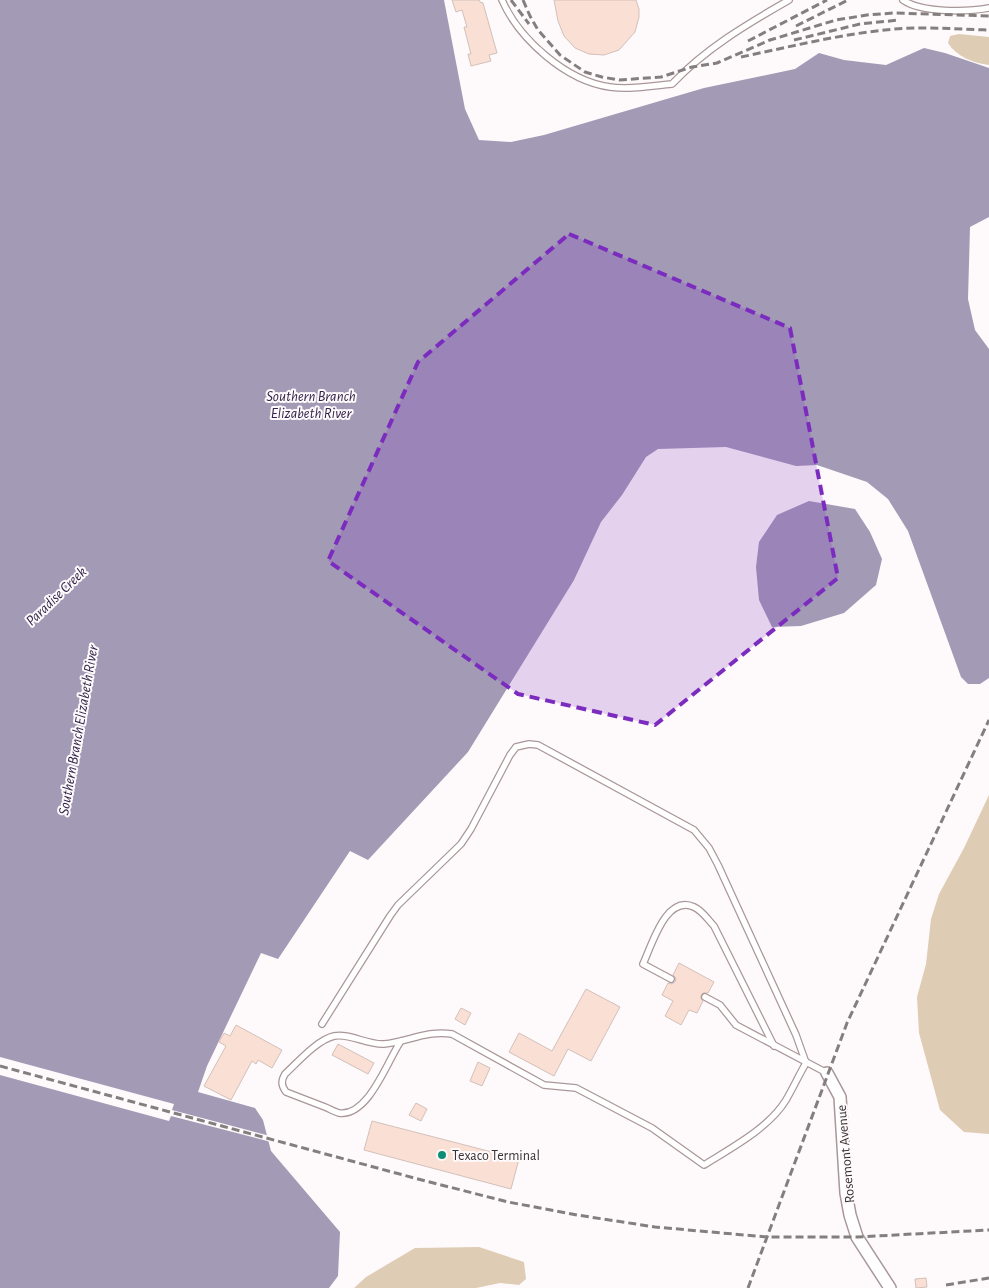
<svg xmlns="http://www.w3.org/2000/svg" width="989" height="1288" font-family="'Alegreya Sans',sans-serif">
	<rect width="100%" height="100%" fill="#fefafb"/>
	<g fill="#deccb4">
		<path d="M959 34 989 37V65C973 63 957 57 948 43L950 36Z"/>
		<polygon points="989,795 989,1134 964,1132 940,1110 919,1033 917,997 926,964 931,919 939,894 964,848"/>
		<polygon points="479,1247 524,1262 526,1279 519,1285 500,1283 476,1288 354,1288 366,1277 415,1248"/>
	</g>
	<g fill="#a39ab6">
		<polygon points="0,0 444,0 465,109 479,140 511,142 544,135 704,88 795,69 819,53 844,60 886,65 924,48 945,53 989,68 989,217 970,227 968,299 975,330 989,349 989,678 980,684 968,684 961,677 908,531 888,499 867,482 817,465 796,466 726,447 658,449 646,457 622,495 601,522 574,580 468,752 368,860 350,851 278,959 261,953 207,1066 198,1092 255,1108 263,1120 271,1151 340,1232 338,1276 329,1288 0,1288"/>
		<polygon points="809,501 855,509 870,532 882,559 876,585 844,613 801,626 772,627 759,600 756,567 759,542 777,515"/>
	</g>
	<polygon fill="#fefafb" points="0,1057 174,1104 172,1110 270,1136 271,1142 171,1116 169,1121 0,1075"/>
	<g fill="#fadfd4" stroke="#d2c0b9">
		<polygon points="452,0 479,0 480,2 483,3 497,53 489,55 491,61 471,66 468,54 471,54 464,27 467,27 462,10 456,12"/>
		<polygon points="554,0 636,0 639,9 639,17 635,32 619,50 604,55 589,54 575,48 564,36 558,21"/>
		<polygon points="679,963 714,982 708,993 703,993 701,995 701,999 703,1001 697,1013 689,1010 681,1025 665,1016 673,1001 662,995 668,983 672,984 675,982 676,978 673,975"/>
		<polygon points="586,989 620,1007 591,1061 568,1049 554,1076 509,1052 519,1033 552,1051"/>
		<polygon points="461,1008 471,1013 465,1025 455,1019"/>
		<polygon points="236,1025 282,1050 272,1068 258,1060 256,1064 252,1061 231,1100 204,1086 226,1046 219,1042 224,1033 230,1036"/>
		<polygon points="338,1044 374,1063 368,1074 332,1055"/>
		<polygon points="478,1062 490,1068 482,1086 470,1081"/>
		<polygon points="416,1103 427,1109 421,1121 409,1115"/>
		<polygon points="372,1121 519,1159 511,1189 364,1150"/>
		<polygon points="926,1278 927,1287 916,1288 915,1279"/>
	</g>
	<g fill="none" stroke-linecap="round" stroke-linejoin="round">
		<defs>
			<g id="service">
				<path d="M502 0C519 39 566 81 610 87 630 90 651 86 672 84 705 49 747 24 789 0"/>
				<path d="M903 0C921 13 967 12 989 8"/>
				<path d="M671 979 643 964C652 945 666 894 694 907 703 911 708 920 714 926L774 1046"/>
				<polyline points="705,997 720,1005 736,1025 827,1073"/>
				<path d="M322 1024 390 916 398 905 461 844 471 829 510 755 516 747 529 744 538 745 694 830 709 848 718 865 796 1035 806 1063C799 1075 793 1088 786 1100 769 1128 731 1148 704 1165L652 1128 576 1088 544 1085 452 1034C426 1030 408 1042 384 1044 367 1045 350 1033 334 1036 317 1040 298 1062 285 1074 281 1081 281 1085 286 1092 299 1097 312 1102 325 1107 330 1109 335 1112 339 1113 369 1117 388 1059 401 1041"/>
			</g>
			<polyline id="minor" points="827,1073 840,1097 846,1193 850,1215 857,1237 890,1288"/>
		</defs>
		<use href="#service" stroke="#a99799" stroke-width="8"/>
		<use href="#minor" stroke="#a99799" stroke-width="14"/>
		<use href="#service" stroke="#fff" stroke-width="5.5"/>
		<use href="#minor" stroke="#fff" stroke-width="11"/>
		<g stroke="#847e7f" stroke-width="3" stroke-dasharray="8 4" stroke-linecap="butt">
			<polyline points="511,0 529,24"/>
			<polyline points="523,0 530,16 538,30 560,55 585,72 602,77 619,80 661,77 692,67 717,63 770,40 836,20 867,15 894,13 989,16"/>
			<polyline points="796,26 848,0"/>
			<polyline points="794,40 860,24 899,20"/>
			<polyline points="748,41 827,0"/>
			<path d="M741 57C789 47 837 35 885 30 919 26 954 29 989 30"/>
			<polyline points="0,1066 418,1179 508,1202 577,1215 655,1227 767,1237 857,1237 989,1230"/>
			<polyline points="946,1285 989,1278"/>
			<polyline points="748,1288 847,1023 989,720"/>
		</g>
	</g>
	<path fill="#7b2cbf" fill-opacity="0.2" stroke="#7b2cbf" stroke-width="4" stroke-dasharray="10 6" stroke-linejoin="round" d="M569 234 790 328 838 578 655 725 518 694 328 561 418 362Z"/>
	<circle fill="#0c8f76" stroke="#fefafb" stroke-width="2" cx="442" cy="1155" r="5"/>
	<g text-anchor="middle" stroke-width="4" stroke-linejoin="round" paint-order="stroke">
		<g font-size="14" fill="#393132" stroke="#fefafb">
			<text transform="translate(845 1154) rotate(-95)" y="5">Rosemont Avenue</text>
		</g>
		<g font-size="14" fill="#393132" stroke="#fefafb" text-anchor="start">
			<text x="452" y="1160">Texaco Terminal</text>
		</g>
		<g font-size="15" font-style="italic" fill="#32224a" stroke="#fefafb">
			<text x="311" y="401">Southern Branch<tspan x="311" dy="17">Elizabeth River</tspan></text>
			<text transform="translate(56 596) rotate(-44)" y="5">Paradise Creek</text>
			<text transform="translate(78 730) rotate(-80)" y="5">Southern Branch Elizabeth River</text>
		</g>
	</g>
</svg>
